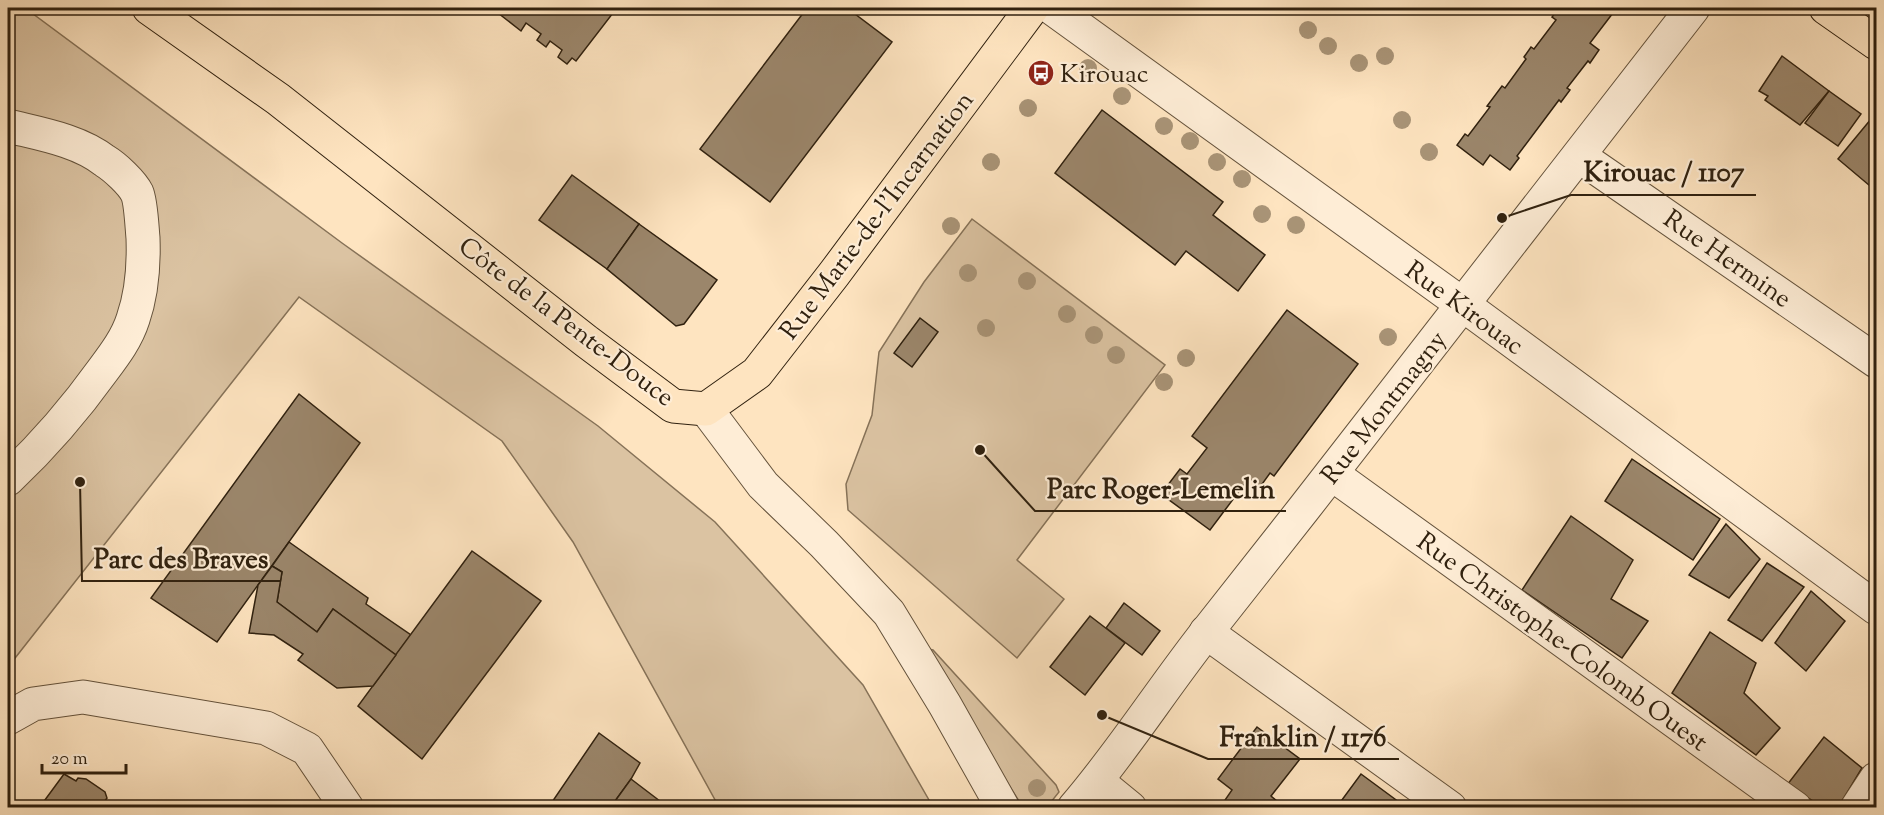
<svg xmlns="http://www.w3.org/2000/svg" width="1884" height="815" font-family="'Sorts Mill Goudy',serif">
	<rect width="100%" height="100%" fill="#fee4c0"/>
	<filter id="stains"><feTurbulence type="fractalNoise" baseFrequency=".00333" numOctaves="4"/><feColorMatrix values="0 0 0 0 .2 0 0 0 0 .09 0 0 0 0 .02 0 0 0 .5 -.17"/></filter>
	<radialGradient id="worn" r=".72"><stop offset=".6" stop-color="#630" stop-opacity="0"/><stop offset="1" stop-color="#630" stop-opacity=".3"/></radialGradient>
	<g fill="#dbc3a2" stroke="#867258" stroke-width="1.5">
		<polygon points="8,8 25,8 342,243 598,426 715,522 863,685 933,807 719,807 573,542 502,441 299,297 8,667"/>
		<polygon points="972,219 1165,365 1017,560 1064,599 1017,658 848,510 846,484 872,415 879,352 924,282"/>
		<polygon points="928,649 933,650 1056,785 1059,792 1047,807 1025,807 1019,801 925,655"/>
	</g>
	<g fill="#9b866b" stroke="#30210f" stroke-width="1.5">
		<polygon points="503,8 613,8 610,11 613,13 576,61 572,58 567,64 558,57 562,50 550,41 546,47 537,40 541,34 526,23 521,31 498,13"/>
		<polygon points="807,8 847,8 892,42 770,202 700,149"/>
		<polygon points="1557,8 1621,8 1618,11 1616,9 1590,43 1599,50 1590,63 1588,61 1567,88 1570,90 1561,102 1559,100 1517,156 1519,158 1510,170 1490,155 1483,165 1457,145 1465,134 1468,136 1490,107 1487,106 1502,86 1505,88 1526,59 1524,57 1531,47 1534,49 1556,20 1552,17 1558,9"/>
		<polygon points="1782,56 1829,91 1800,125 1765,100 1768,96 1759,91"/>
		<polygon points="1829,91 1861,114 1838,146 1805,123"/>
		<polygon points="1102,110 1223,202 1213,215 1265,255 1238,291 1186,251 1175,265 1055,173"/>
		<polygon points="1871,119 1876,123 1876,191 1838,159"/>
		<polygon points="572,175 639,224 607,269 539,220"/>
		<polygon points="639,224 717,280 684,324 676,326 607,269"/>
		<polygon points="1287,310 1358,364 1274,476 1270,473 1260,487 1249,478 1210,530 1161,494 1180,469 1187,474 1207,448 1192,436"/>
		<polygon points="920,318 938,332 912,367 894,353"/>
		<polygon points="299,394 360,443 217,642 151,598"/>
		<polygon points="1632,459 1720,519 1693,560 1605,501"/>
		<polygon points="1571,516 1633,560 1611,599 1648,621 1622,658 1522,590"/>
		<polygon points="1726,524 1760,559 1729,598 1689,575"/>
		<polygon points="289,542 368,598 366,604 411,635 396,655 333,609 317,632 277,602 282,572 272,566"/>
		<polygon points="472,551 541,601 422,759 358,706"/>
		<polygon points="1767,563 1804,587 1762,641 1728,620"/>
		<polygon points="272,566 282,572 277,602 317,632 333,609 396,655 373,686 337,688 298,660 303,654 274,635 249,633 258,585"/>
		<polygon points="1811,591 1845,621 1806,671 1775,643"/>
		<polygon points="1124,603 1160,631 1142,655 1106,628"/>
		<polygon points="1090,616 1125,643 1085,695 1050,667"/>
		<polygon points="1710,632 1756,663 1744,693 1780,728 1756,755 1672,693"/>
		<polygon points="1257,727 1300,759 1271,796 1283,806 1281,808 1235,808 1225,800 1232,790 1218,779"/>
		<polygon points="599,733 640,763 631,779 610,808 548,808"/>
		<polygon points="1824,737 1862,768 1838,808 1824,808 1787,785"/>
		<polygon points="64,774 76,781 78,778 86,779 105,792 107,798 104,802 112,808 39,808"/>
		<polygon points="1361,774 1407,808 1336,808"/>
		<polygon points="631,779 669,808 610,808"/>
	</g>
	<g fill="none" stroke-linecap="round" stroke-linejoin="round">
		<defs>
			<g id="minor">
				<polyline points="1052,8 1462,304 1876,608"/>
				<path d="M8 126C40 134 78 140 105 161 115 167 132 183 137 193 141 202 142 228 143 238 144 266 142 293 133 319 127 338 115 354 103 370 75 409 43 446 8 479"/>
				<polyline points="1579,156 1876,361"/>
				<polyline points="706,409 763,485 824,544 889,613 945,705 1003,808"/>
				<polyline points="1332,474 1795,808"/>
				<polyline points="1206,632 1450,808"/>
				<polyline points="8,718 33,704 83,697 266,728 307,749 347,808"/>
				<polyline points="1097,781 1130,808"/>
				<path d="M1074 808C1123 751 1163 687 1209 629 1372 423 1533 215 1693 8"/>
				<polyline points="1857,808 1876,779"/>
			</g>
			<g id="major">
				<polyline points="149,8 278,99 586,341 673,406 706,409 757,373 834,274 1032,8"/>
				<polyline points="1826,8 1876,43"/>
			</g>
		</defs>
		<use href="#minor" stroke="#64523b" stroke-width="35"/>
		<use href="#major" stroke="#30210f" stroke-width="35"/>
		<use href="#minor" stroke="#feedd6" stroke-width="33"/>
		<use href="#major" stroke="#fee4c0" stroke-width="33"/>
	</g>
	<g fill="#a99477">
		<circle cx="1308" cy="30" r="9"/>
		<circle cx="1328" cy="46" r="9"/>
		<circle cx="1385" cy="56" r="9"/>
		<circle cx="1359" cy="63" r="9"/>
		<circle cx="1088" cy="68" r="9"/>
		<circle cx="1122" cy="96" r="9"/>
		<circle cx="1028" cy="108" r="9"/>
		<circle cx="1402" cy="120" r="9"/>
		<circle cx="1164" cy="126" r="9"/>
		<circle cx="1190" cy="141" r="9"/>
		<circle cx="1429" cy="152" r="9"/>
		<circle cx="991" cy="162" r="9"/>
		<circle cx="1217" cy="162" r="9"/>
		<circle cx="1242" cy="179" r="9"/>
		<circle cx="1262" cy="214" r="9"/>
		<circle cx="1296" cy="225" r="9"/>
		<circle cx="951" cy="226" r="9"/>
		<circle cx="968" cy="273" r="9"/>
		<circle cx="1027" cy="281" r="9"/>
		<circle cx="1067" cy="314" r="9"/>
		<circle cx="986" cy="328" r="9"/>
		<circle cx="1094" cy="335" r="9"/>
		<circle cx="1388" cy="337" r="9"/>
		<circle cx="1116" cy="355" r="9"/>
		<circle cx="1186" cy="358" r="9"/>
		<circle cx="1164" cy="382" r="9"/>
		<circle cx="1037" cy="788" r="9"/>
	</g>
	<defs>
		<symbol id="bus-disc" viewBox="-11 -11 22 22"><circle r="9.5" fill="#8f2418" stroke="#feedd6"/><path d="M-5-6H5V4H4V6H2V4H-2V6H-4V4H-5ZM-3.5-4V0h7V-4ZM-3.5 1.2v1.5H-2V1.2ZM2 1.2v1.5H3.5V1.2Z" fill="#fff"/></symbol>
	</defs>
	<g fill-rule="evenodd">
		<use href="#bus-disc" x="1026" y="58" width="30" height="30"/>
	</g>
	<g text-anchor="middle" stroke-width="4.5" stroke-linejoin="round" paint-order="stroke">
		<g font-size="26" fill="#30210f" stroke="#feedd6" text-anchor="start">
			<text x="1060" y="82">Kirouac</text>
		</g>
		<g font-size="26" fill="#30210f" stroke="#feedd6">
			<text transform="translate(876 215) rotate(-53)" y="9">Rue Marie-de-l'Incarnation</text>
			<text transform="translate(1728 258) rotate(35)" y="9">Rue Hermine</text>
			<text transform="translate(1465 307) rotate(36)" y="9">Rue Kirouac</text>
			<text transform="translate(567 321) rotate(37)" y="9">Côte de la Pente-Douce</text>
			<text transform="translate(1383 407) rotate(-52)" y="9">Rue Montmagny</text>
			<text transform="translate(1563 641) rotate(36)" y="9">Rue Christophe-Colomb Ouest</text>
		</g>
	</g>
	<path fill="none" stroke="#30210f" stroke-width="2" d="M1502 218L1571 195H1756M980 450L1035 511H1286M80 482L82 581H280M1102 715L1208 759H1399"/>
	<g fill="#30210f" stroke="#feedd6" stroke-width="2">
		<circle cx="1502" cy="218" r="6"/>
		<circle cx="980" cy="450" r="6"/>
		<circle cx="80" cy="482" r="6"/>
		<circle cx="1102" cy="715" r="6"/>
	</g>
	<g font-size="27" text-anchor="middle" font-weight="bold" fill="#30210f" stroke="#feedd6" stroke-width="4.5" stroke-linejoin="round" paint-order="stroke">
		<text x="1664" y="181">Kirouac / 1107</text>
		<text x="1161" y="498">Parc Roger-Lemelin</text>
		<text x="181" y="568">Parc des Braves</text>
		<text x="1303" y="746">Franklin / 1176</text>
	</g>
	<rect width="1884" height="815" fill="none" stroke="#fee4c0" stroke-width="30"/>
	<rect x="9" y="9" width="1866" height="797" fill="none" stroke="#30210f" stroke-width="3"/>
	<rect x="15" y="15" width="1854" height="785" fill="none" stroke="#30210f" stroke-width="1.5"/>
	<path d="M42 764v9h84v-9" fill="none" stroke="#30210f" stroke-width="3"/>
	<text x="51" y="764" font-size="18" fill="#30210f" stroke="#feedd6" stroke-width="4.5" paint-order="stroke">20 m</text>
	<rect width="100%" height="100%" filter="url(#stains)"/>
	<rect width="100%" height="100%" fill="url(#worn)"/>
</svg>
